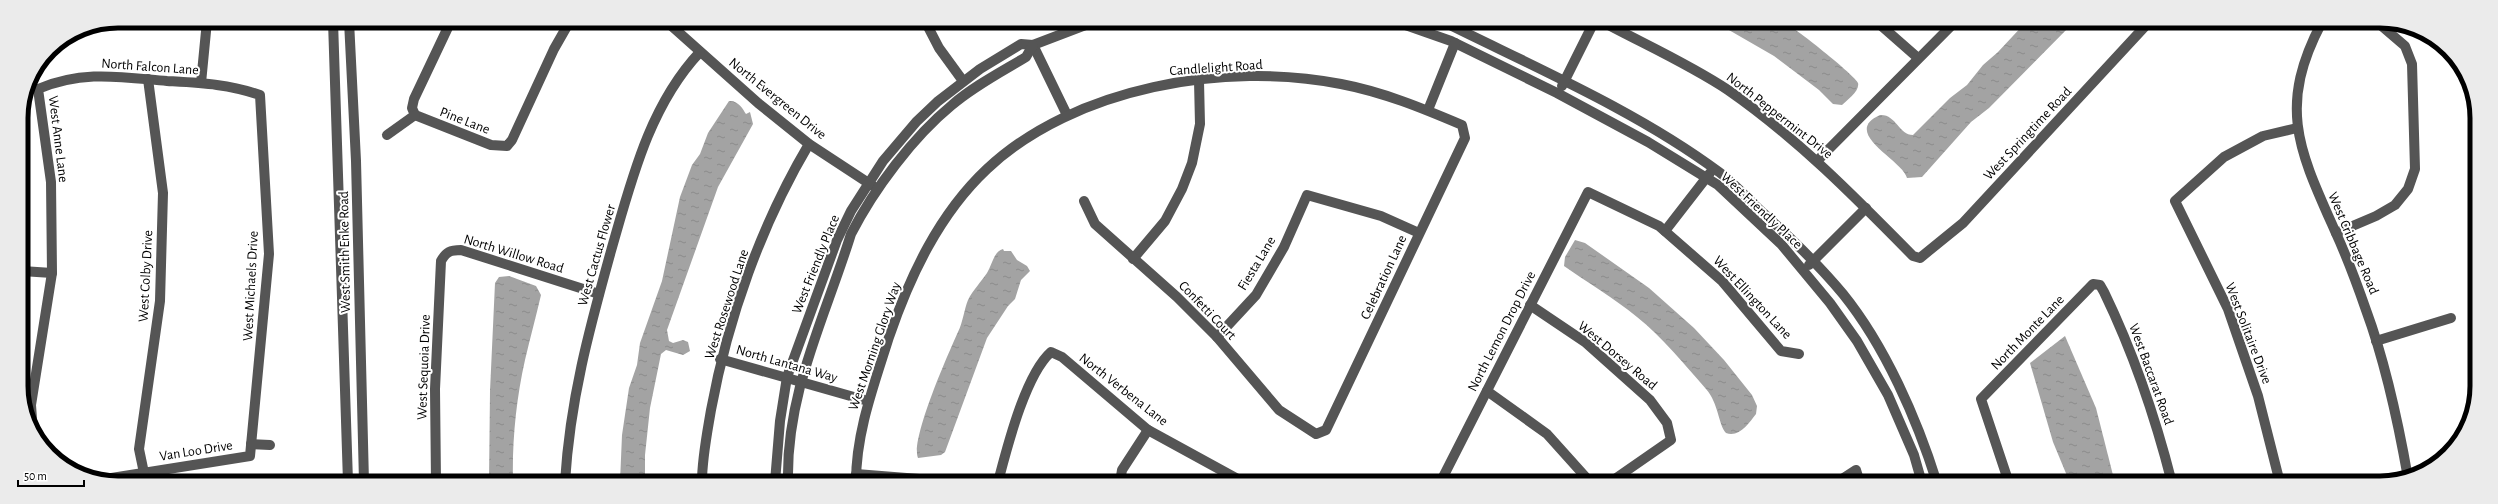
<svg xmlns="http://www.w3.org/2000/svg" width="2498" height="504" font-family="'Alegreya Sans',sans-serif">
	<defs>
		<pattern id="water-ripples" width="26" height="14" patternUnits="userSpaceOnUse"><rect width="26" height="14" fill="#a3a3a3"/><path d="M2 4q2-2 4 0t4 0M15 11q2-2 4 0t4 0" fill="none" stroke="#8b8b8b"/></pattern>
	</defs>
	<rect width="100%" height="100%" fill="#fff"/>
	<g fill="url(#water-ripples)">
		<path d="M1715 22C1728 22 1773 19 1783 22 1792 25 1857 77 1858 83 1860 91 1847 100 1842 105L1833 104 1819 90 1774 56Z"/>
		<path d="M2026 22H2074L1989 108 1971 122 1922 177 1907 178C1903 160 1840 133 1880 115 1896 114 1899 135 1913 135L1950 98 1967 85 1983 65 1998 52Z"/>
		<path d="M729 101C738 100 743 109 746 114L750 112 753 124 718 187 667 330 669 341 673 343 683 340 688 342 690 351 683 355 666 350 661 354 650 408 645 455V482H620L622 435 629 388 637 365 640 343 662 281 680 197 692 165 700 154 708 133Z"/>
		<path d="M1575 240 1585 243 1649 288 1694 328 1724 360 1752 395 1757 406 1756 414C1749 423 1739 438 1726 433 1718 424 1719 404 1706 389 1685 365 1662 337 1637 317 1614 298 1588 283 1564 266L1565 257Z"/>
		<path d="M1003 249 1004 251H1011L1017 260 1027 266 1030 271 1021 280 1015 299 1008 306 987 338 945 452 941 455 918 458C910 440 949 352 958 332 963 322 964 310 968 300 973 290 981 282 987 273 992 265 994 251 1003 249Z"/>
		<path d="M509 276 536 286 541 295C536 317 530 338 525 360 516 400 512 442 513 482H489L490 391 495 283 499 277Z"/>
		<polygon points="2065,336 2096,408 2115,483 2070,483 2053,442 2030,363"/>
	</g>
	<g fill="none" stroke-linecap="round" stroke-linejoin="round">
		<g stroke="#555" stroke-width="10">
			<polyline points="333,21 348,482"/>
			<polyline points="349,21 356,161 364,482"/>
			<polyline points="666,21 758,103 809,144 873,186"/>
			<polyline points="925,21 939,48 963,81"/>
			<polyline points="1394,21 1451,41 1557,93 1648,142 1718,185 1781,244 1830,303 1857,341 1888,395 1914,455 1922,483"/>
			<path d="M1437 21 1450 25C1539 69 1640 113 1719 172 1734 183 1748 199 1762 212 1791 238 1818 264 1843 294 1885 346 1917 419 1937 483"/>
			<path d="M1603 22C1644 44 1689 64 1728 90 1797 138 1854 196 1913 256L1920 258 1963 223 2149 22"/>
			<polyline points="1877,22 1918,58"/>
			<path d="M2322 22C2277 107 2299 150 2335 231 2347 257 2357 284 2366 310 2386 364 2398 421 2408 478"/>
			<polyline points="1033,45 1067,115"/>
			<polyline points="201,83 207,21"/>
			<polyline points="1562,86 1594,22"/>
			<polyline points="1428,110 1455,43"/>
			<polyline points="415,115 491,145 507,146 512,140 554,49 570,21"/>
			<polyline points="415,115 412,108 414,99 451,21"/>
			<polyline points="387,135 415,115"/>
			<polyline points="1818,160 1955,22"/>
			<polyline points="1665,231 1710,173"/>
			<polyline points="2336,233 2376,216 2395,205 2408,189 2415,169 2412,64 2405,46 2377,22"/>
			<polyline points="1133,259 1165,221 1182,189 1192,163 1200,124 1199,81"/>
			<polyline points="1809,265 1866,208"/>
			<polyline points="22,271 52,273"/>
			<polyline points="1530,305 1585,342 1650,400 1667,423 1671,440 1609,483"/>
			<polyline points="1217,337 1256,295 1284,247 1307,195 1381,216 1419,233"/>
			<polyline points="2376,341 2451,318"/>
			<polyline points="720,359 868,401"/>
			<polyline points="1487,391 1547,434 1591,483"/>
			<path d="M33 432 31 405 52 273 51 182 38 89C83 70 120 77 167 81 201 83 228 84 260 95L269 254 250 456 99 480"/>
			<polyline points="251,444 270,445"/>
			<polyline points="144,473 139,449 160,301 163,193 148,79"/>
			<polyline points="856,474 957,482"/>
			<path d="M436 482 435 389 441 261C446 252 450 250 461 250L599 294"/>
			<path d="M565 482C570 400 589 330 611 251 631 182 649 106 700 52"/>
			<path d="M702 482C702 458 707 434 711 410 728 318 761 225 809 144"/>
			<polyline points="775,482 780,421 787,377 837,240 851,211 883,161 917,121 937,102 980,69 1021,44 1033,45 1096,21"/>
			<path d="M788 482C786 392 825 318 851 234 874 189 913 137 952 105 974 86 1001 72 1026 57L1033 45"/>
			<path d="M856 482C856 432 874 385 889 337 910 276 939 214 987 169 1074 87 1226 61 1341 84 1383 92 1422 108 1462 125L1465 138 1326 430 1316 434 1279 410 1217 337 1177 297 1095 224 1084 201"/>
			<path d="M998 482C1007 448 1025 375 1051 352L1062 357 1148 430 1243 482"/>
			<polyline points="1120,482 1122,470 1148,430"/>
			<polyline points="1440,483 1588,192 1659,226 1722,281 1781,351 1799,354"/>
			<polyline points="1836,483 1856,470 1860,483"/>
			<path d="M2009 483 1981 399 2093 284 2100 285 2104 292C2134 354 2155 416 2172 483"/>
			<polyline points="2280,483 2258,396 2228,309 2175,201 2224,157 2263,136 2297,128"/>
		</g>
	</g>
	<g text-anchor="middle" stroke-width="4" stroke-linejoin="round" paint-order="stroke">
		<g font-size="14" fill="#000" stroke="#fff">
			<text transform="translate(150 66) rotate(4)" y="5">North Falcon Lane</text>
			<text transform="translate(1216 67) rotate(-4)" y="5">Candlelight Road</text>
			<text transform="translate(778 98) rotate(39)" y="5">North Evergreen Drive</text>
			<text transform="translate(1780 115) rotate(38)" y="5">North Peppermint Drive</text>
			<text transform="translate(465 120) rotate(21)" y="5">Pine Lane</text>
			<text transform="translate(2027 133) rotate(-47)" y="5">West Springtime Road</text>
			<text transform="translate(59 139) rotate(83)" y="5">West Anne Lane</text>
			<text transform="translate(1762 210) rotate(43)" y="5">West Friendly Place</text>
			<text transform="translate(2354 243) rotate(67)" y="5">West Cribbage Road</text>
			<text transform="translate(344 252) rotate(-91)" y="5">West Smith Enke Road</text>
			<text transform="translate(514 253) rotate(17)" y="5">North Willow Road</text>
			<text transform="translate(596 255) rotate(-74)" y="5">West Cactus Flower</text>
			<text transform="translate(1256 263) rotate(-59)" y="5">Fiesta Lane</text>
			<text transform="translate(815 264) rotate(-68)" y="5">West Friendly Place</text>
			<text transform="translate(145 276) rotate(-87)" y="5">West Colby Drive</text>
			<text transform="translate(1383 277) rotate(-65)" y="5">Celebration Lane</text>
			<text transform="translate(250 286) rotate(-87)" y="5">West Michaels Drive</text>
			<text transform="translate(1753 297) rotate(47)" y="5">West Ellington Lane</text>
			<text transform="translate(726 304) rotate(-72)" y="5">West Rosewood Lane</text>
			<text transform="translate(1208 310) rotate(46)" y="5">Confetti Court</text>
			<text transform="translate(1501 331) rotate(-63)" y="5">North Lemon Drop Drive</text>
			<text transform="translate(2027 332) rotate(-46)" y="5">North Monte Lane</text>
			<text transform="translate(2249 333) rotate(69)" y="5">West Solitaire Drive</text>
			<text transform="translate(874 346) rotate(-71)" y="5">West Morning Glory Way</text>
			<text transform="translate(1618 355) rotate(40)" y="5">West Dorsey Road</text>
			<text transform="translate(787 363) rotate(16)" y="5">North Lantana Way</text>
			<text transform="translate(423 367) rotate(-88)" y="5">West Sequoia Drive</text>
			<text transform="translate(2152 374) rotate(70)" y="5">West Baccarat Road</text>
			<text transform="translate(1124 389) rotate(38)" y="5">North Verbena Lane</text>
			<text transform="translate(196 450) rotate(-9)" y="5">Van Loo Drive</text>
		</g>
	</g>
	<path d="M0 0H2498V504H0ZM118 28H2380A90 90 0 0 1 2470 118V386A90 90 0 0 1 2380 476H118A90 90 0 0 1 28 386V118A90 90 0 0 1 118 28Z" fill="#ebebeb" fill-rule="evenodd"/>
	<path fill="none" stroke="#000" stroke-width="5" d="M118 28H2380A90 90 0 0 1 2470 118V386A90 90 0 0 1 2380 476H118A90 90 0 0 1 28 386V118A90 90 0 0 1 118 28Z"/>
	<path d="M18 480v6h66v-6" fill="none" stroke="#000000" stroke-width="2"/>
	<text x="24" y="480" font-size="12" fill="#000000" stroke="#ffffff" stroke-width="3" paint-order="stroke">50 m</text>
</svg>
